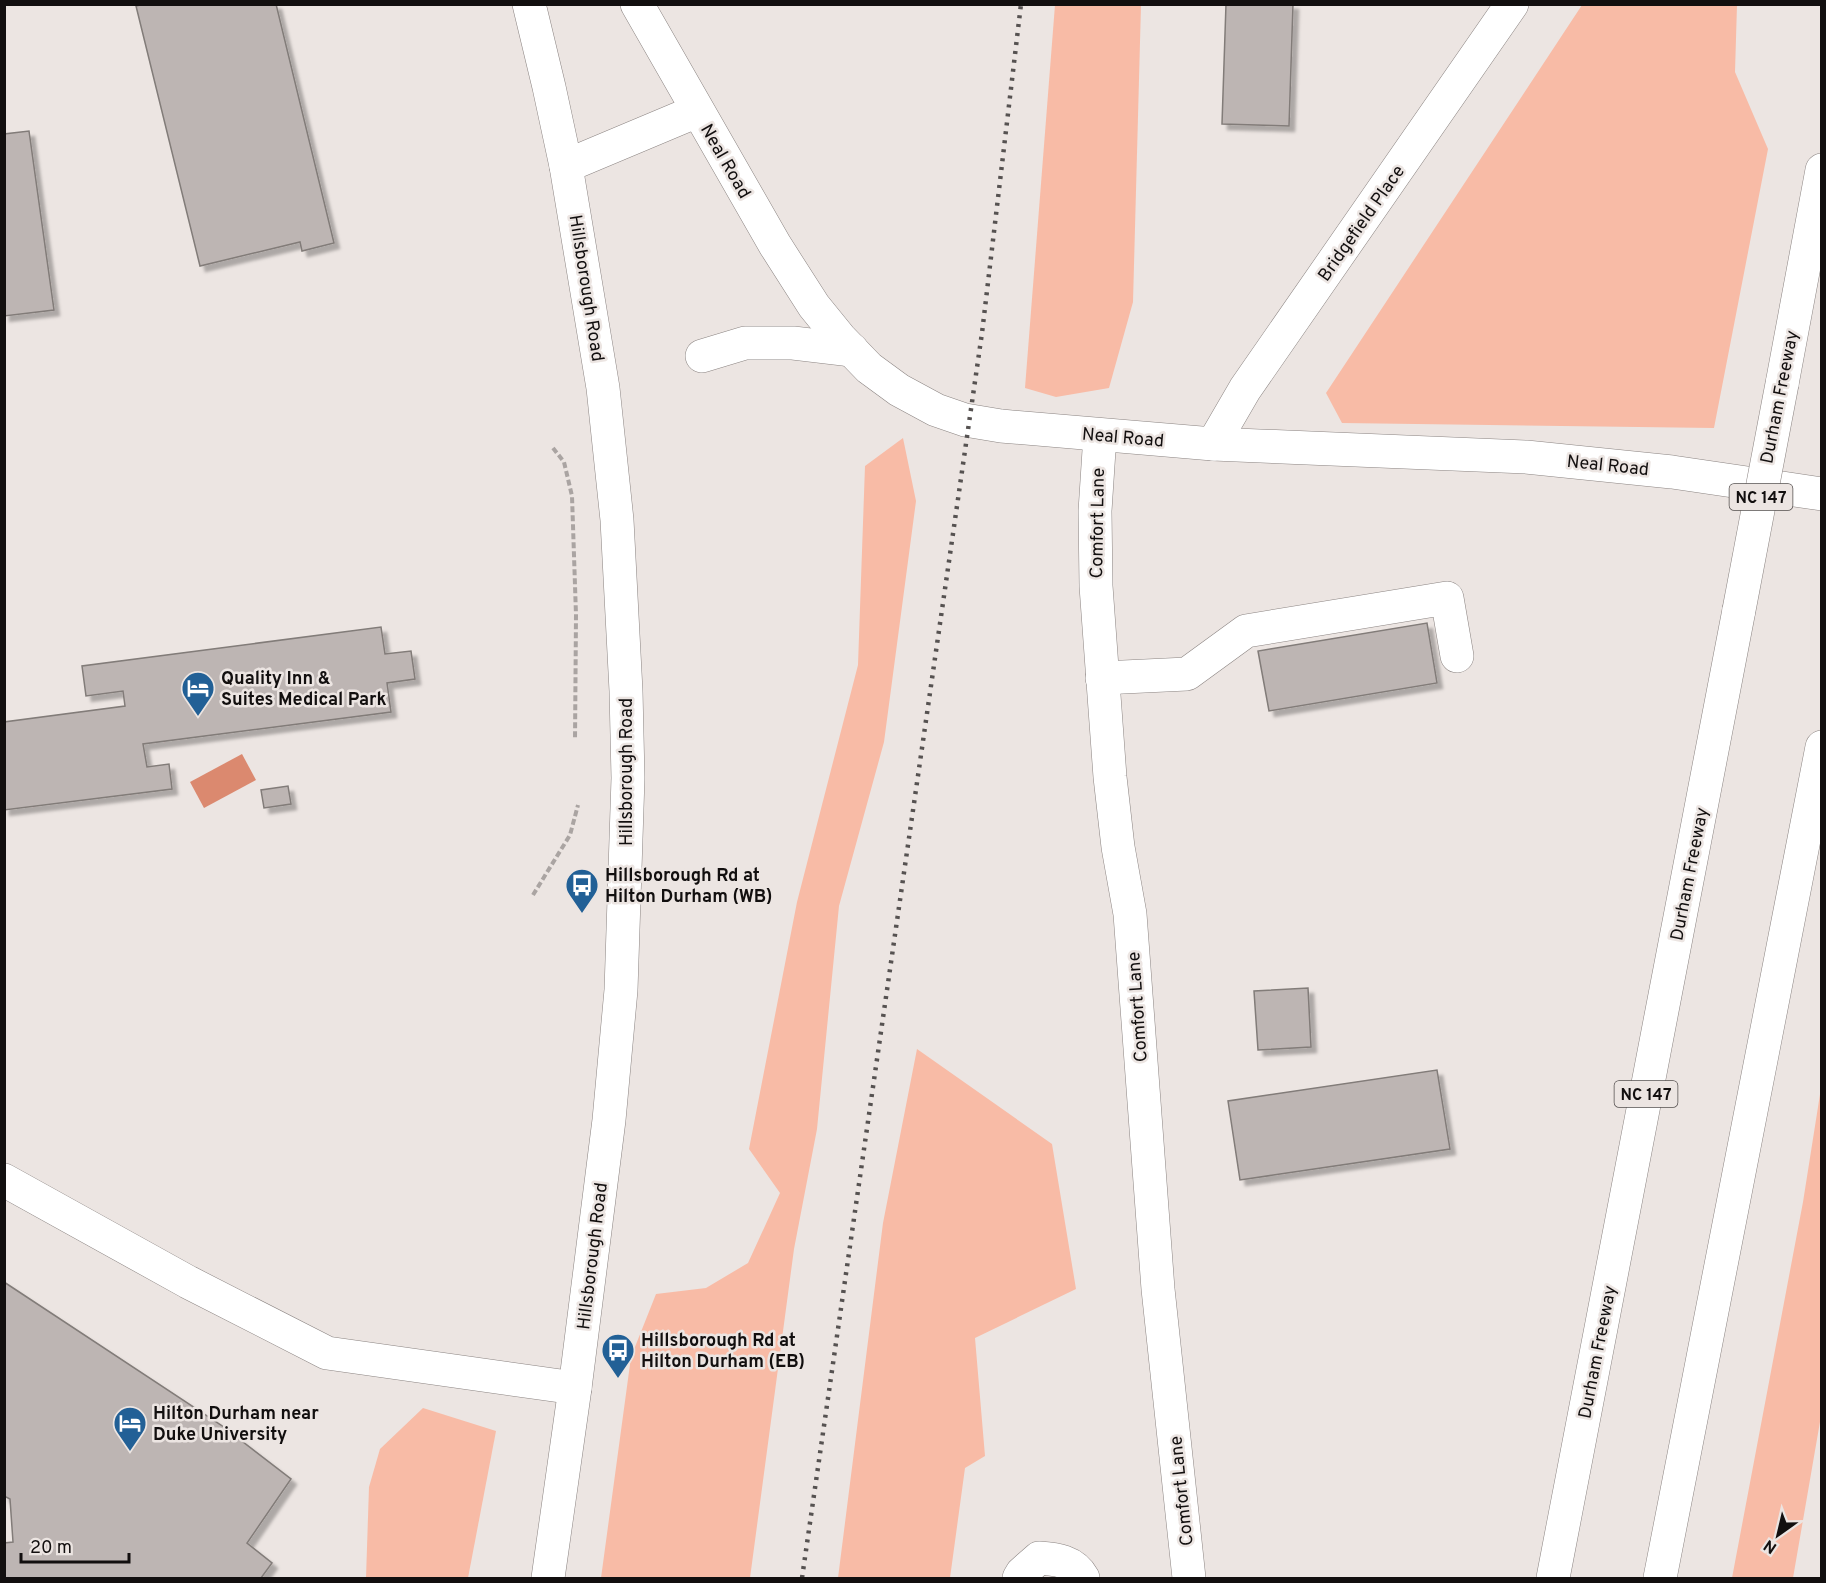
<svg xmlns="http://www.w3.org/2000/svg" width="1826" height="1583" font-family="Overpass,sans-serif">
	<defs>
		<filter id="shadow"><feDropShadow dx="5.5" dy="5.5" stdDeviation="1.5" flood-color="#0004"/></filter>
	</defs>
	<rect width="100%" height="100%" fill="#ece5e2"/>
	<g fill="#f8bba6">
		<polygon points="1055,5 1141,5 1133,302 1109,388 1056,397 1025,388"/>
		<polygon points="1582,5 1737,5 1735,72 1768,149 1714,428 1342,423 1326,393"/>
		<polygon points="903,438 916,501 884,742 839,906 817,1129 794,1249 750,1578 601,1578 631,1357 656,1294 706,1288 748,1263 780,1193 749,1149 797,902 858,665 865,466"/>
		<polygon points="917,1049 1052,1144 1076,1289 975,1338 985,1456 965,1468 950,1578 838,1578 883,1223"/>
		<polygon points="1821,1088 1821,1416 1793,1578 1732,1578 1803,1202"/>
		<polygon points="423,1408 496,1431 468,1578 366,1578 369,1487 380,1449"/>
	</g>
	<polygon fill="#db896f" points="242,754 256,780 204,808 190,782"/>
	<g fill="#bdb5b3" stroke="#827c79" stroke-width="1.5" filter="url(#shadow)">
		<polygon points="144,4 276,4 334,243 302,251 300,242 200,266 136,6"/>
		<polygon points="1226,4 1293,4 1289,126 1222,124"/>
		<polygon points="29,131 54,310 4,316 4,134"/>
		<polygon points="1427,623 1437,683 1269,711 1258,651"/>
		<polygon points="381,627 385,654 411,651 415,679 387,683 391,712 143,744 147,767 169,764 172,789 4,810 4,722 125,706 123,691 86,696 82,666"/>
		<polygon points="288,786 291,804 264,808 261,790"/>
		<polygon points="1308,988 1311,1047 1258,1050 1254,991"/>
		<polygon points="1437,1070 1450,1149 1240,1180 1228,1101"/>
		<polygon points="4,1282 221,1425 291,1479 247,1543 272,1563 261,1578 4,1578 4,1543 13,1542 10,1499 4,1496"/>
	</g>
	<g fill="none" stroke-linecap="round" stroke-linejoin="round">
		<defs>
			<g id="minor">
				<polyline points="637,4 775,245 814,306 840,338 869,368 899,390 936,410 965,420 1001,426 1213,444 1526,457 1672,472 1822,494"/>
				<polyline points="702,356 745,343 793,343 852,350"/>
				<polyline points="1100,435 1095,511 1096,586 1110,777 1118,847 1130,914 1158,1289 1189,1578"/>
				<polyline points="1213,444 1245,389 1512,4"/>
				<polyline points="1102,678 1187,674 1246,631 1447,598 1457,656"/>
				<polyline points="4,1180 188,1282 327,1353 575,1388"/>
				<path d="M1019 1578 1022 1573 1039 1558C1056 1559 1074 1561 1083 1578"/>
			</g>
			<g id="major">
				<polyline points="529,4 549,87 566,166 603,388 617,520 626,691 628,778 621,990 609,1120 575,1388 548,1578"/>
				<polyline points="566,166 697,111"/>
			</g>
			<g id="highway">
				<polyline points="1782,384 1822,170"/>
				<polyline points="1553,1578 1739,610"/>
				<polyline points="1660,1578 1822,747"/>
			</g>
		</defs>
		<use href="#minor" stroke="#8b8482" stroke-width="34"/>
		<use href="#major" stroke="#8b8482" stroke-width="34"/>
		<use href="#highway" stroke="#8b8482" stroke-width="34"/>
		<g stroke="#aaa4a2" stroke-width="4" stroke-dasharray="6 3" stroke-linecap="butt">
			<polyline points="553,448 564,462 572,496 576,615 575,740"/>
			<polyline points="533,895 570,835 578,805"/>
		</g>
		<use href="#minor" stroke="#fff" stroke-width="33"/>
		<use href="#major" stroke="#fff" stroke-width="33"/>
		<use href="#highway" stroke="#fff" stroke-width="33"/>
		<polyline stroke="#565251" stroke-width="4.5" stroke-dasharray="3 6" stroke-linecap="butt" points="802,1578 982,333 1021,4"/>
		<defs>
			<polyline id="highway-bridge" points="1739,610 1782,384"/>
		</defs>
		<use href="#highway-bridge" stroke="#8b8482" stroke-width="34" stroke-linecap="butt"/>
		<use href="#highway-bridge" stroke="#fff" stroke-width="33"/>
	</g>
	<defs>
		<symbol id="hotel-pin" viewBox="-11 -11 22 30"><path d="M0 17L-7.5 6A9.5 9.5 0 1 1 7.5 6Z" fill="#226096" stroke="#ece5e2"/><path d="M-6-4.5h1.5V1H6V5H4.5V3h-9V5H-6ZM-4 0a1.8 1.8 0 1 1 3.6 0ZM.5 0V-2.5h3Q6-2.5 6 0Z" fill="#fff"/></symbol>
		<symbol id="bus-pin" viewBox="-11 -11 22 30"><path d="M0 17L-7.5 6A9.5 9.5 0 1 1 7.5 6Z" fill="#226096" stroke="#ece5e2"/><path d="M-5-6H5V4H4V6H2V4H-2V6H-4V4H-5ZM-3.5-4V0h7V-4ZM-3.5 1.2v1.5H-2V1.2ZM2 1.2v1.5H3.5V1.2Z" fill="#fff"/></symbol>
	</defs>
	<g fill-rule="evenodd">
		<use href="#hotel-pin" x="179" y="669" width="38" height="52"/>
		<use href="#bus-pin" x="563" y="866" width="38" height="52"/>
		<use href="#bus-pin" x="599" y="1331" width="38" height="52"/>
		<use href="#hotel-pin" x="111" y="1404" width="38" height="52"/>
	</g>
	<g text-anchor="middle" stroke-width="5" stroke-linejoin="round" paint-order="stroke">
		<g fill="#ece5e2" stroke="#534f4e" stroke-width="1.5">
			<rect x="1729.5" y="484" width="63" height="26" rx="4.5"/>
			<rect x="1614.5" y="1081" width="63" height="26" rx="4.5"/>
		</g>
		<g font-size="16" font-weight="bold" fill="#120f0f">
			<text x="1761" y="503">NC 147</text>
			<text x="1646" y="1100">NC 147</text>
		</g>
		<g font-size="18" fill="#120f0f" stroke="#ece5e2">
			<text transform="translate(726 161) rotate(60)" y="6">Neal Road</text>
			<text transform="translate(1361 223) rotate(-55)" y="6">Bridgefield Place</text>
			<text transform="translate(587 288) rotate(81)" y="6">Hillsborough Road</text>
			<text transform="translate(1779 397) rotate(-79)" y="6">Durham Freeway</text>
			<text transform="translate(1123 437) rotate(5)" y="6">Neal Road</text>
			<text transform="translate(1608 465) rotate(6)" y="6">Neal Road</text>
			<text transform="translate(1097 523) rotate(-89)" y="6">Comfort Lane</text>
			<text transform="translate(626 772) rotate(-90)" y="6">Hillsborough Road</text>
			<text transform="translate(1689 874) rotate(-79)" y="6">Durham Freeway</text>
			<text transform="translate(1137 1007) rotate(-94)" y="6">Comfort Lane</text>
			<text transform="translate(592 1256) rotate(-83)" y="6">Hillsborough Road</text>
			<text transform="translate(1597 1352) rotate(-79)" y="6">Durham Freeway</text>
			<text transform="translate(1181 1491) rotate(-96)" y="6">Comfort Lane</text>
		</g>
		<g font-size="18" font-weight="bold" fill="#120f0f" stroke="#ece5e2" text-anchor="start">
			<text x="221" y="684">Quality Inn &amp;<tspan x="221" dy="21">Suites Medical Park</tspan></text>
			<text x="605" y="881">Hillsborough Rd at<tspan x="605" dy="21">Hilton Durham (WB)</tspan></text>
			<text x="641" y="1346">Hillsborough Rd at<tspan x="641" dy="21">Hilton Durham (EB)</tspan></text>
			<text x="153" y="1419">Hilton Durham near<tspan x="153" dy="21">Duke University</tspan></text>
		</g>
	</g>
	<rect width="1826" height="1583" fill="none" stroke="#120f0f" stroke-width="12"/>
	<g transform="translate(1778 1535) rotate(214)" stroke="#ece5e2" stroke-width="4.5" paint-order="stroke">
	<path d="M0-4.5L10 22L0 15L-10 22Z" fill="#120f0f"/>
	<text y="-9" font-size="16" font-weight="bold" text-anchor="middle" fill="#120f0f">N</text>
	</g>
	<path d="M21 1553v9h108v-9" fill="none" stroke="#120f0f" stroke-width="3"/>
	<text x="30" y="1553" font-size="18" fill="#120f0f" stroke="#ece5e2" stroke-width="4.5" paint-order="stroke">20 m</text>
</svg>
